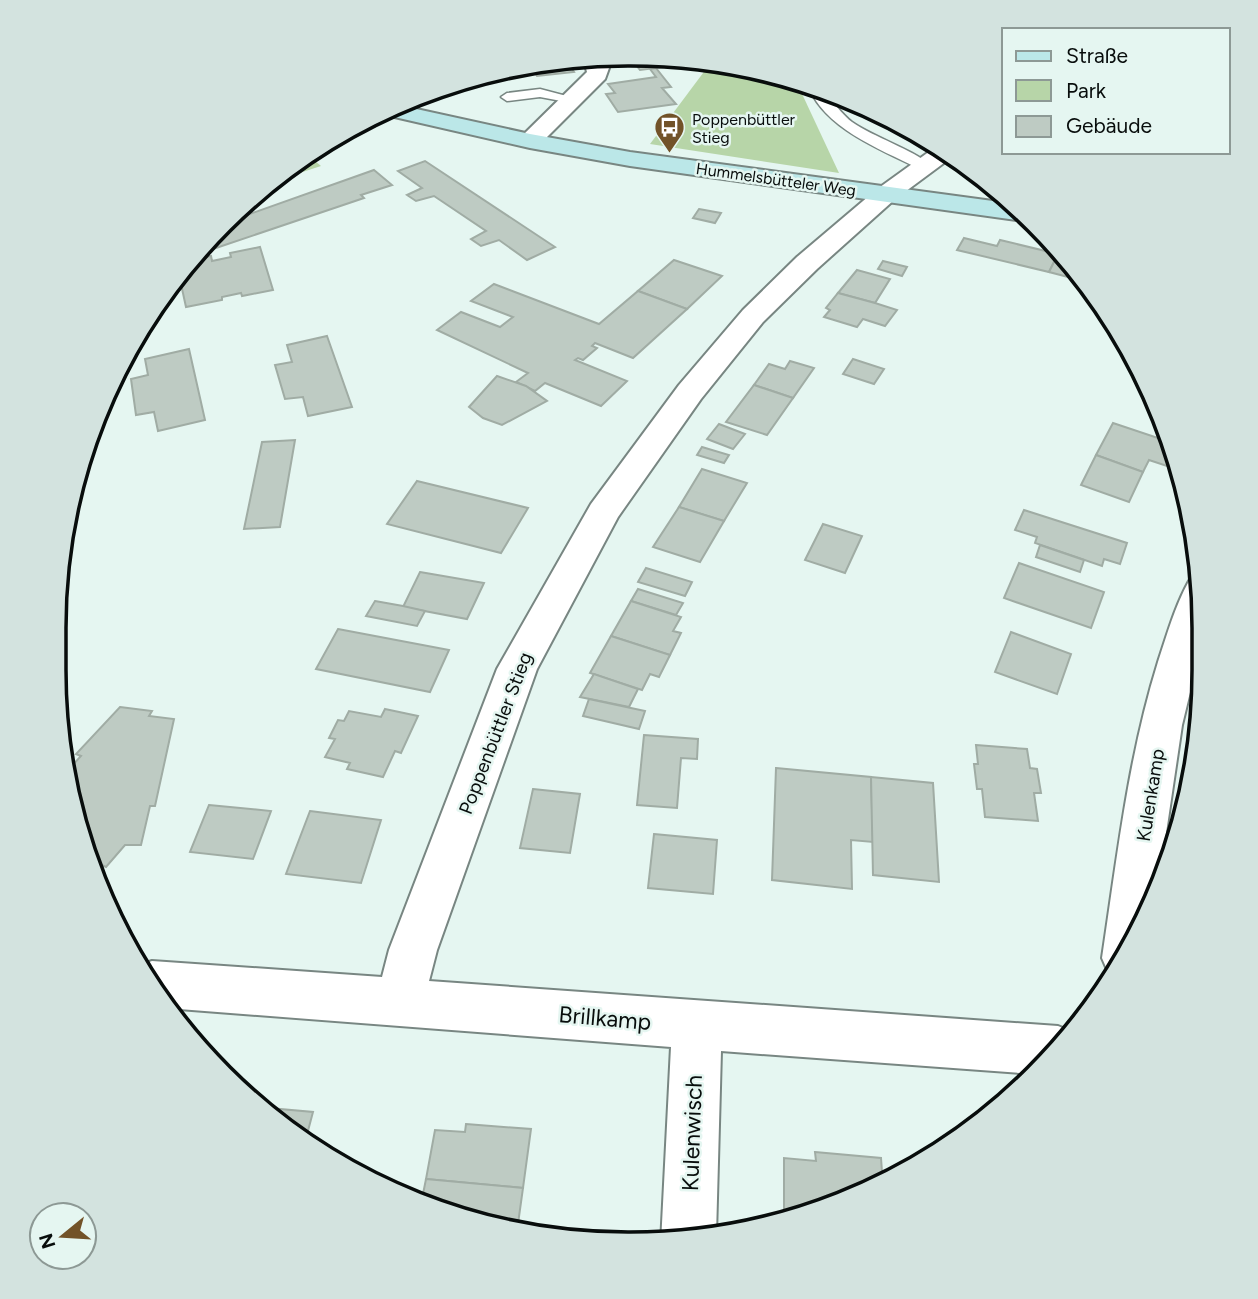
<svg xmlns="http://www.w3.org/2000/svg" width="1258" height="1299" font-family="Figtree,sans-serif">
	<rect width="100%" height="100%" fill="#e5f6f1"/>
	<g fill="#b7d5a8">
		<polygon points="712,61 796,81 839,173 650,144"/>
		<polygon points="308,155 321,166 269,183"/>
	</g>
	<g fill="#becbc3" stroke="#a0aca4" stroke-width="2">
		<polygon points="630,57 701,59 703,62 640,70"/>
		<polygon points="566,60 574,72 537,76 531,66 515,68 511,71 506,70"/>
		<polygon points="656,68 671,87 662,88 676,104 618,112 606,94 615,93 608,84 656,77 650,69"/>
		<polygon points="831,93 871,111 857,113"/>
		<polygon points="425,161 555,247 527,260 499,240 481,246 471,239 486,231 434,196 416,201 407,195 422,188 398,171"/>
		<polygon points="374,170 392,185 361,195 364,198 207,251 202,245 227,222"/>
		<polygon points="699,209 721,213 715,223 693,218"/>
		<polygon points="964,238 997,246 1000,240 1058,254 1049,272 957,250"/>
		<polygon points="260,247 273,290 242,296 241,293 222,297 222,300 186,307 179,275 189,260 211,256 212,261 231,257 230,253"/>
		<polygon points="1058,254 1062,255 1087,282 1049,272"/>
		<polygon points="674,260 722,276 687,309 638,291"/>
		<polygon points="883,261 907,267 902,276 878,269"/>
		<polygon points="857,270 890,279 875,303 838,293"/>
		<polygon points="494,284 599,324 638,291 687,309 633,358 595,343 592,346 597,348 583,360 578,358 575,360 627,381 601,406 545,383 535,391 516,382 528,373 437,330 461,312 500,327 513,317 471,301"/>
		<polygon points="838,293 875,303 897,310 885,326 863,319 857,327 824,317 830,310 826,308"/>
		<polygon points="327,336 352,407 308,416 303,397 285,399 275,365 292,362 287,345"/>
		<polygon points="189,349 205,420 158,431 154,412 136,415 131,379 148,375 145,359"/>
		<polygon points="853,359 884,369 874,384 843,374"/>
		<polygon points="790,361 814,368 793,398 754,385 769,364 785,369"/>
		<polygon points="497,376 526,386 547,401 502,425 483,418 469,407"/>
		<polygon points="754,385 793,398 767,435 726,422"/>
		<polygon points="1113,423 1170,442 1179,470 1149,460 1143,472 1096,455"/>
		<polygon points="719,424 745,434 733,449 707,439"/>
		<polygon points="295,440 280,527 244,529 262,442"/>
		<polygon points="702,447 729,455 724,463 697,455"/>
		<polygon points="1096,455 1143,472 1129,502 1081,485"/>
		<polygon points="702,469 747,483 724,521 679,507"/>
		<polygon points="417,481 528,508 501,553 387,524"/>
		<polygon points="679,507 724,521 700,562 653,547"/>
		<polygon points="1024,510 1127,543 1120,564 1104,559 1102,566 1035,543 1037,537 1015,530"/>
		<polygon points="823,524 862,536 845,573 805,560"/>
		<polygon points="1040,545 1084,560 1080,572 1036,557"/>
		<polygon points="1019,563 1104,592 1091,628 1004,598"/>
		<polygon points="646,568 692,582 685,596 638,582"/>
		<polygon points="420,572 484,583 467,619 403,607"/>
		<polygon points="638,589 683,603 676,615 631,601"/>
		<polygon points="375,601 403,606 425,611 417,626 366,616"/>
		<polygon points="631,601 681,617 673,631 681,633 670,655 611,636"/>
		<polygon points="338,629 449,650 430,692 316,669"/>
		<polygon points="1011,632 1071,654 1057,694 995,672"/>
		<polygon points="611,636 670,655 659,677 650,674 642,690 590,673"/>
		<polygon points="594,674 638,689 629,707 580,697"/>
		<polygon points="589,699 645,711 639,729 583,716"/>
		<polygon points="120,707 152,711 149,716 174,719 155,806 150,806 141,845 125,845 106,867 89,859 65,783 65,766 70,768 81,756 76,754"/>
		<polygon points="385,709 418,716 401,753 395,751 383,777 347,769 350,763 325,757 335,739 329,738 338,720 344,721 349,711 381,717"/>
		<polygon points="644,735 698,739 697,759 681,758 677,808 637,805"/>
		<polygon points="976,745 1027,749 1030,768 1037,769 1041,793 1034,793 1038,821 985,817 982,789 977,789 974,764 978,764"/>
		<polygon points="776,768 871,777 873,842 851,840 852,889 772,880"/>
		<polygon points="871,777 933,783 939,882 873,875"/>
		<polygon points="533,789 580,794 570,853 520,848"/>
		<polygon points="209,805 271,811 253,859 190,852"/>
		<polygon points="310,811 381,820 361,883 286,874"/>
		<polygon points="654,834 717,840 713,894 648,888"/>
		<polygon points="269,1108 313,1112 305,1142 267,1114"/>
		<polygon points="466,1124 531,1129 523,1188 426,1179 435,1130 465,1132"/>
		<polygon points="815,1152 881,1158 883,1186 812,1212 784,1210 784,1158 816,1161"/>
		<polygon points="426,1179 523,1188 517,1231 444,1214 421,1204"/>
		<polygon points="784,1210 812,1212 784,1223"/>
	</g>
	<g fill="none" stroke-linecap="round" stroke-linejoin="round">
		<defs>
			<g id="lane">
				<path d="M807 83C826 87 836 110 852 122 873 137 914 150 930 165L928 168H918C879 149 822 127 807 83Z"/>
				<polygon points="540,89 578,99 572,103 540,97 507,101 501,97 507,93"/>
			</g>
			<g id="street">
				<polygon points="603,56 609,68 605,79 538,146 522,146 518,141 522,136 587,72 583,57"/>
				<polygon points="937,146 952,157 894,200 817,269 763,322 701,399 618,517 537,669 437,950 429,981 1058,1026 1073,1032 1061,1049 1034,1074 721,1051 716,1235 661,1243 671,1047 166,1008 141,965 152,961 382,977 389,950 497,669 591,504 679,385 743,310 797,257 876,190"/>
				<path d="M1200 578 1201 647 1182 725 1158 887 1127 957 1114 976 1109 974 1102 958C1117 859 1128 758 1158 662 1167 635 1175 606 1189 581Z"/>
			</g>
			<polygon id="secondary" points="398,105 530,134 630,152 1015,204 1029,219 1023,221 630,166 530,148 377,113"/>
		</defs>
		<use href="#lane" stroke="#788682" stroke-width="3"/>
		<use href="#street" stroke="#788682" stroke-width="4"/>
		<use href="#secondary" stroke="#788682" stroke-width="4"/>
		<use href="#lane" fill="#fff" fill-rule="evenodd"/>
		<use href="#street" fill="#fff" fill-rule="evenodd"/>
		<use href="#secondary" fill="#bbe7e8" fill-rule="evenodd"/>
	</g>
	<defs>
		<symbol id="bus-pin" viewBox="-11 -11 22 30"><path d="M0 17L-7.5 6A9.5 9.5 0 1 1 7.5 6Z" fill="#725228" stroke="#e5f6f1"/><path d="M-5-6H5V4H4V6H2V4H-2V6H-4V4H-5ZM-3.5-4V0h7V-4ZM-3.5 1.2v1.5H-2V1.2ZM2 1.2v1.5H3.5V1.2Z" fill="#fff"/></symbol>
	</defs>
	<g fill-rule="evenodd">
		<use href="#bus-pin" x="652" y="110" width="35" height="47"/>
	</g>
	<g text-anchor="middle" stroke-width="5" stroke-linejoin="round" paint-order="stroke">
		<g font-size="16" fill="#080d0c" stroke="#e5f6f1" text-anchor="start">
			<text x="692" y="125">Poppenbüttler<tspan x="692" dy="18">Stieg</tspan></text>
		</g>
		<g font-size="16" fill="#080d0c" stroke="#e5f6f1">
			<text transform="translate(776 179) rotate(8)" y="6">Hummelsbütteler Weg</text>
		</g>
		<g font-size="19" fill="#080d0c" stroke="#e5f6f1">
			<text transform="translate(495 733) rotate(-69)" y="7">Poppenbüttler Stieg</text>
			<text transform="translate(1150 795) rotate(-81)" y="7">Kulenkamp</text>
		</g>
		<g font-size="23" fill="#080d0c" stroke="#e5f6f1">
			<text transform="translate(605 1018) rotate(5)" y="8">Brillkamp</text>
			<text transform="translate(692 1133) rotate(-88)" y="8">Kulenwisch</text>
		</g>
	</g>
	<path d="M0 0H1258V1299H0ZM628 66H630A562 562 0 0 1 1192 628V670A562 562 0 0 1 630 1232H628A562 562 0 0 1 66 670V628A562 562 0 0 1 628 66Z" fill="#d3e3df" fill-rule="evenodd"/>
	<path fill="none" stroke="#080d0c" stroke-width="3.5" d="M628 66H630A562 562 0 0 1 1192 628V670A562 562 0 0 1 630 1232H628A562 562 0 0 1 66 670V628A562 562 0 0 1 628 66Z"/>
	<rect x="1002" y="28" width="228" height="126" fill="#e5f6f1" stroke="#8d9995" stroke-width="2"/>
	<rect x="1016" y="51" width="35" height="10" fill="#bbe7e8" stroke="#8d9995" stroke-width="2"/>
	<text x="1066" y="63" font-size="21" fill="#080d0c">Straße</text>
	<rect x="1016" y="80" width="35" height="21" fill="#b7d5a8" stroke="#8d9995" stroke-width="2"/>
	<text x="1066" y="98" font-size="21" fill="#080d0c">Park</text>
	<rect x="1016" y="116" width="35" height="21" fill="#becbc3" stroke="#8d9995" stroke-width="2"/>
	<text x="1066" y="133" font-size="21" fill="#080d0c">Gebäude</text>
	<g transform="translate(63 1236) rotate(252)"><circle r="33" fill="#e5f6f1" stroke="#8d9995" stroke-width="2"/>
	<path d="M0-5L12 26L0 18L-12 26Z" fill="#725228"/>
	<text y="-10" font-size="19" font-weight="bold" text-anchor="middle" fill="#080d0c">N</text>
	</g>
</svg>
